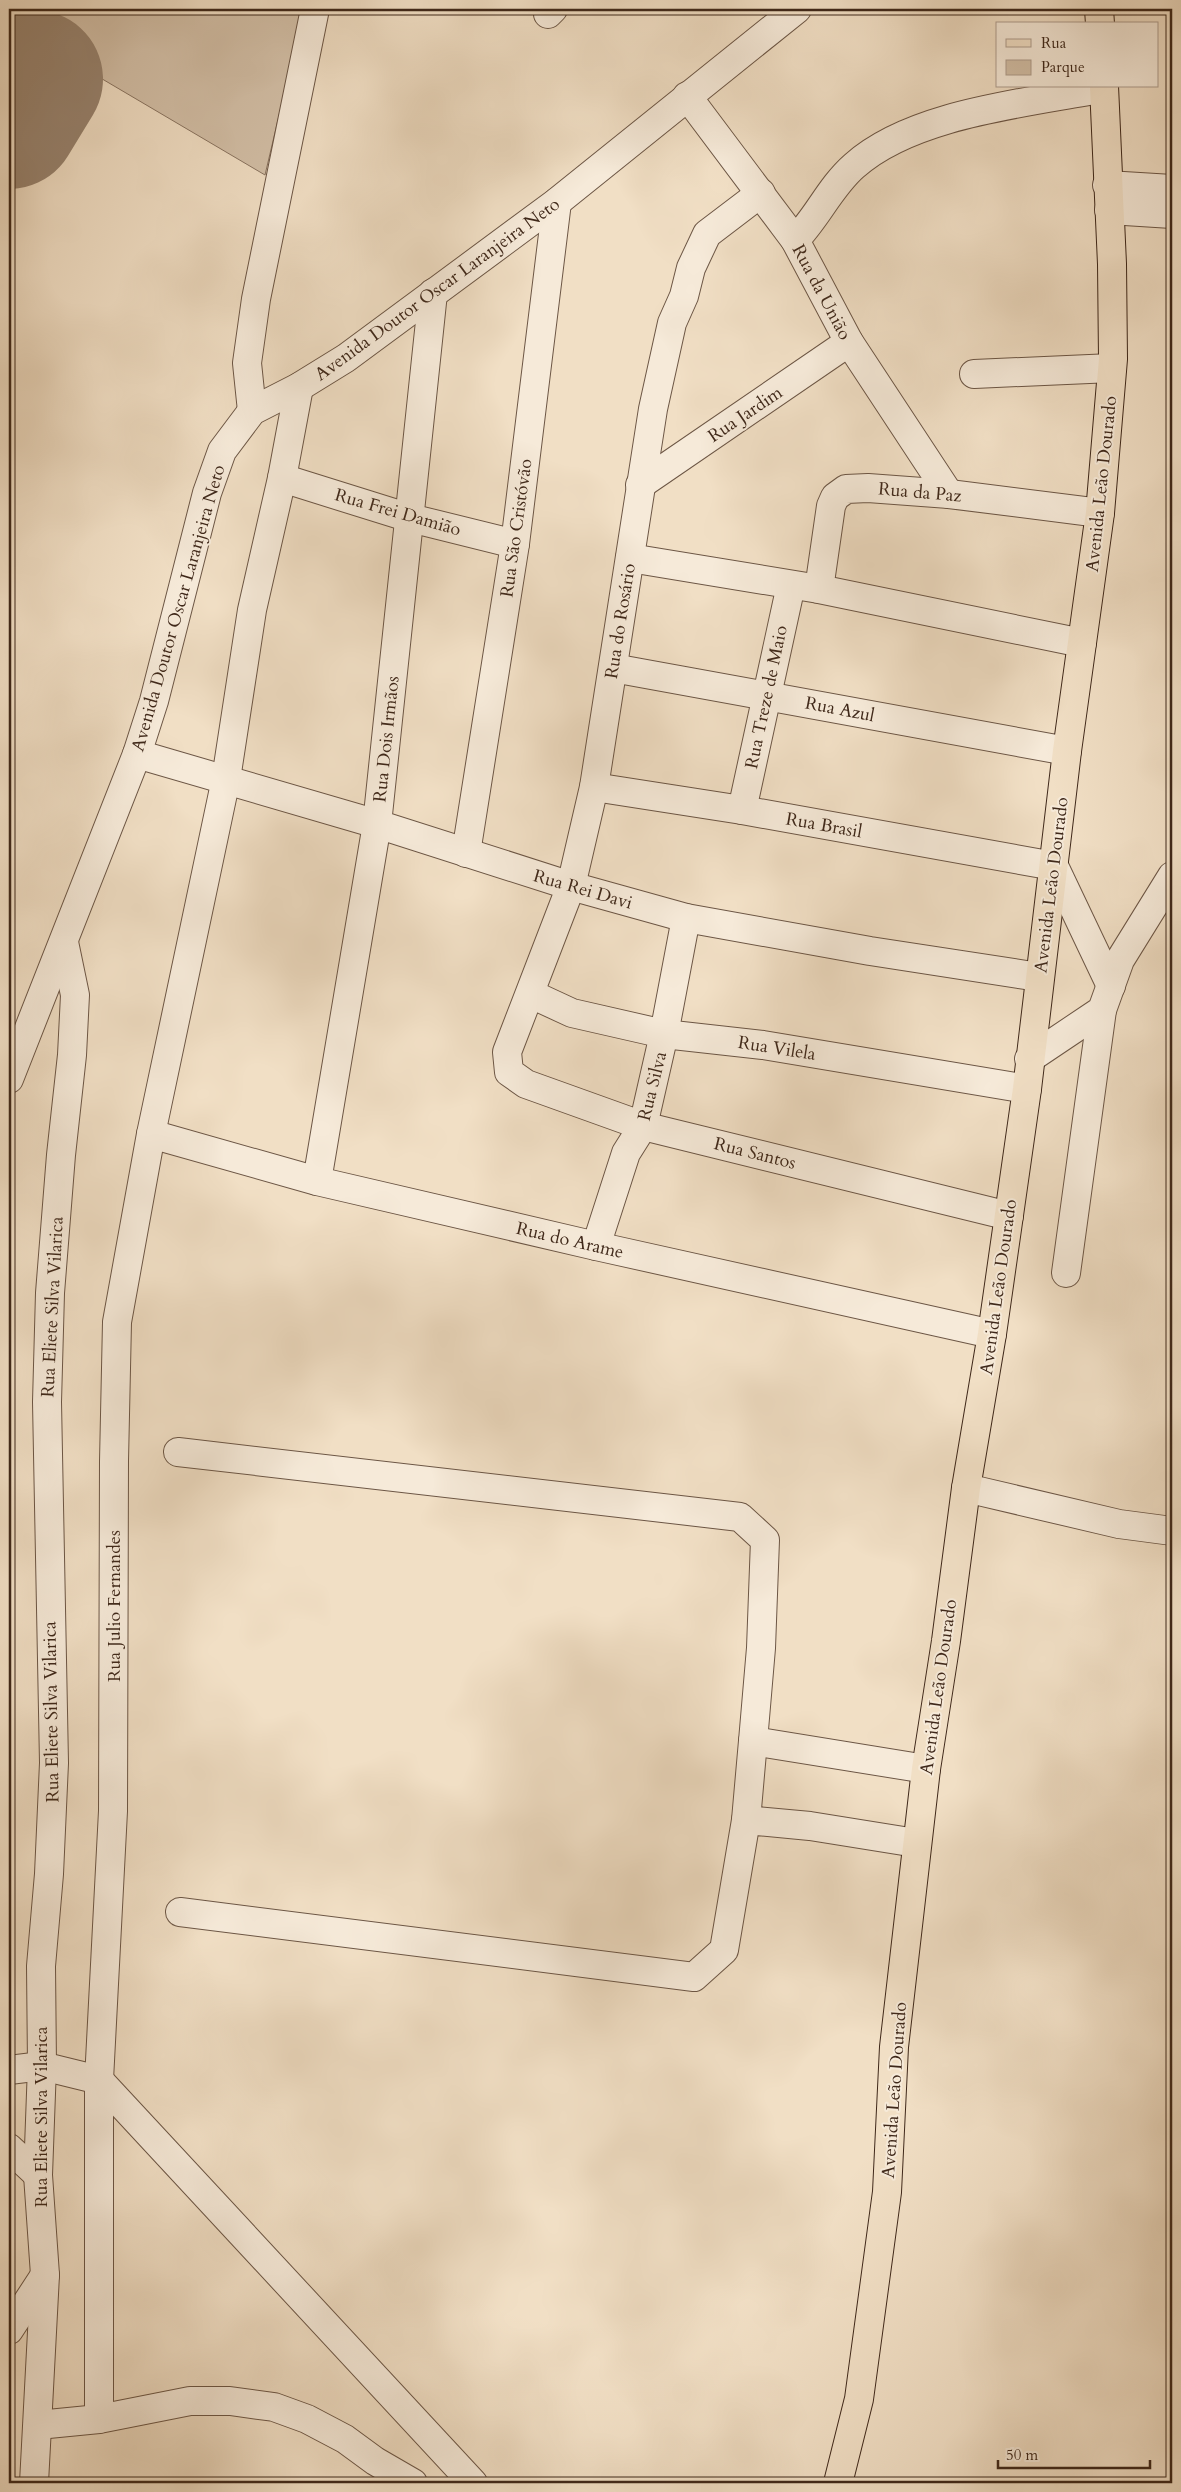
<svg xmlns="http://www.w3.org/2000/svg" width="1181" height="2492" font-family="Cardo,serif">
	<rect width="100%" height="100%" fill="#f1dfc5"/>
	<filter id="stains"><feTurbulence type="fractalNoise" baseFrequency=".004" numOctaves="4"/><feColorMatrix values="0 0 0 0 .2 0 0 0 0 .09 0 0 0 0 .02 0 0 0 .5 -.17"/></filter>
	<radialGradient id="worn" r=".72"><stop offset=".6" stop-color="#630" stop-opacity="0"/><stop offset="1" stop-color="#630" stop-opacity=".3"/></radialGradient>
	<polygon fill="#d3c0a8" stroke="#897461" points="9,9 304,9 265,175 9,24"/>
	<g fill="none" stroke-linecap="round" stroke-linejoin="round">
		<polyline stroke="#988470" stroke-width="138" points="9,120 34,79"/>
		<defs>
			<g id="minor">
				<polyline points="548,14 553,9"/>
				<polyline points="687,96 795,240 849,342 949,494"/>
				<polyline points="1107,185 1172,189"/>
				<polyline points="761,193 707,234 691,268 684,296 672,323 653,409 594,787 571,886 507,1052 509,1072 526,1084 643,1126 1009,1216"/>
				<polyline points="1109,210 1172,214"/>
				<path d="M795 240C817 218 830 187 854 166 913 113 1028 103 1104 88"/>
				<polyline points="974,374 1112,368"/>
				<polyline points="252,411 247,363 256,299 315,9"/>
				<polyline points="282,478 410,518 515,544"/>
				<polyline points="640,485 849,342"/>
				<polyline points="630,558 819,589 1082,643"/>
				<polyline points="819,589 831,506 835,497 846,489 868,488 949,494 1100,513"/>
				<polyline points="613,668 1067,751"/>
				<polyline points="137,754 377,824 571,886 686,918 870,951 1039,977"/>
				<polyline points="594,787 742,810 1054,866 1111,986"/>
				<polyline points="742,810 791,585"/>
				<polyline points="466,853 515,544 557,202"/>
				<polyline points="531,994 572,1013 664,1034 763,1045 1027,1089"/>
				<polyline points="1029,1059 1102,1010 1120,960 1172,876"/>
				<polyline points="9,1079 137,754 154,701 207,493 222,451 252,411 299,387 346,358 557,202 797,9"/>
				<polyline points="151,1134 317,1181 596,1246 992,1334"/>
				<polyline points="317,1181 377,824 433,293"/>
				<polyline points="596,1246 626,1153 643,1126 664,1034 686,918"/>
				<polyline points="1066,1273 1102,1010"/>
				<polyline points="178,1452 740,1517 765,1540 761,1648 753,1741 926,1769"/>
				<polyline points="966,1488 1119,1524 1172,1531"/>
				<polyline points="746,1820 753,1741"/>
				<polyline points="180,1912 694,1977 724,1950 746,1820 810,1826 916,1843"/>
				<polyline points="9,2070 42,2066 99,2080 473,2483"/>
				<polyline points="9,2148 38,2175"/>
				<polyline points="9,2330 45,2275"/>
				<polyline points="99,2419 99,2080 113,1811 114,1461 117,1322 151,1134 226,779 252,610 282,478 299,387"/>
				<polyline points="38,2425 99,2419 190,2401 230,2401 274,2407 307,2419 345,2439 375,2461 413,2483"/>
				<polyline points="34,2483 45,2275 38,2175 42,2066 41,1966 49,1874 54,1763 47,1402 50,1293 61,1155 72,1055 75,995 64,942"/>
			</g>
			<g id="major">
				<polyline points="1099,9 1100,24"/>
				<polyline points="838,2483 859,2399 887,2192 894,2047 926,1769 946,1641 966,1488 992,1334 1027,1089 1067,751 1100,513 1113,359 1112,264 1104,86"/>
			</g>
		</defs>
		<use href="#minor" stroke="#6c5645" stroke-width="30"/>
		<use href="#major" stroke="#3f281a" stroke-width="30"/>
		<use href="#minor" stroke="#f6ead9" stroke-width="28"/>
		<use href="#major" stroke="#f1dfc5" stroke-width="28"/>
	</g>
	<g text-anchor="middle" stroke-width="4" stroke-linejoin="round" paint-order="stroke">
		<g font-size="18" fill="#3f281a" stroke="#f6ead9">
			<text transform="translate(437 289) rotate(-36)" y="6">Avenida Doutor Oscar Laranjeira Neto</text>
			<text transform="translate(822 292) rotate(62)" y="6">Rua da União</text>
			<text transform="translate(745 414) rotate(-34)" y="6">Rua Jardim</text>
			<text transform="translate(1101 484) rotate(-84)" y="6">Avenida Leão Dourado</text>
			<text transform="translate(920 492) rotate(5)" y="6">Rua da Paz</text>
			<text transform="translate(398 512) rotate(16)" y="6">Rua Frei Damião</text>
			<text transform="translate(516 528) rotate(-82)" y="6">Rua São Cristóvão</text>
			<text transform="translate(178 608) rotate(-74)" y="6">Avenida Doutor Oscar Laranjeira Neto</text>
			<text transform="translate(620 621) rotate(-81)" y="6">Rua do Rosário</text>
			<text transform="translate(766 697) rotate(-78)" y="6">Rua Treze de Maio</text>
			<text transform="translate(840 709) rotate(11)" y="6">Rua Azul</text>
			<text transform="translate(386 739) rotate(-84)" y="6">Rua Dois Irmãos</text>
			<text transform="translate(824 825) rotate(10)" y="6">Rua Brasil</text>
			<text transform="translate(1051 885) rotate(-83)" y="6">Avenida Leão Dourado</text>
			<text transform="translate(583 889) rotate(16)" y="6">Rua Rei Davi</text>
			<text transform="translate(777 1048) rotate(9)" y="6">Rua Vilela</text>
			<text transform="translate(652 1086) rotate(-76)" y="6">Rua Silva</text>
			<text transform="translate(755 1153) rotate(14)" y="6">Rua Santos</text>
			<text transform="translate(570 1240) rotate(13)" y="6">Rua do Arame</text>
			<text transform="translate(998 1287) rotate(-82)" y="6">Avenida Leão Dourado</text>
			<text transform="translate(52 1307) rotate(-87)" y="6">Rua Eliete Silva Vilarica</text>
			<text transform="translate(114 1606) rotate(-90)" y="6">Rua Julio Fernandes</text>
			<text transform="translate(938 1687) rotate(-82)" y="6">Avenida Leão Dourado</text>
			<text transform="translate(51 1712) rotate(-91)" y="6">Rua Eliete Silva Vilarica</text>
			<text transform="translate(894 2090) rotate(-86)" y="6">Avenida Leão Dourado</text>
			<text transform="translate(41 2117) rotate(-90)" y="6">Rua Eliete Silva Vilarica</text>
		</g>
	</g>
	<rect width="1181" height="2492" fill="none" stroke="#f1dfc5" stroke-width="30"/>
	<rect x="10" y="10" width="1161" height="2472" fill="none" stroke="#3f281a" stroke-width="2.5"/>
	<rect x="15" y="15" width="1151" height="2462" fill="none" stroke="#3f281a"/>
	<rect x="996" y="22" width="162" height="65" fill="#f6ead9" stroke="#ad9c8d"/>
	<rect x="1006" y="39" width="25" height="8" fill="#f1dfc5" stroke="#ad9c8d"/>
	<text x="1041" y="48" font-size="15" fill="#3f281a">Rua</text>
	<rect x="1006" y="60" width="25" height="15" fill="#d3c0a8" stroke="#ad9c8d"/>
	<text x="1041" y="72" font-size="15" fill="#3f281a">Parque</text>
	<path d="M998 2460v8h152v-8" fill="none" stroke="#3f281a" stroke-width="2.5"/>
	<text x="1006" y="2460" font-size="15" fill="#3f281a" stroke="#f6ead9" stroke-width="4" paint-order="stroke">50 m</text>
	<rect width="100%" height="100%" filter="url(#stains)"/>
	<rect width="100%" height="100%" fill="url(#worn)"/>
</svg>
